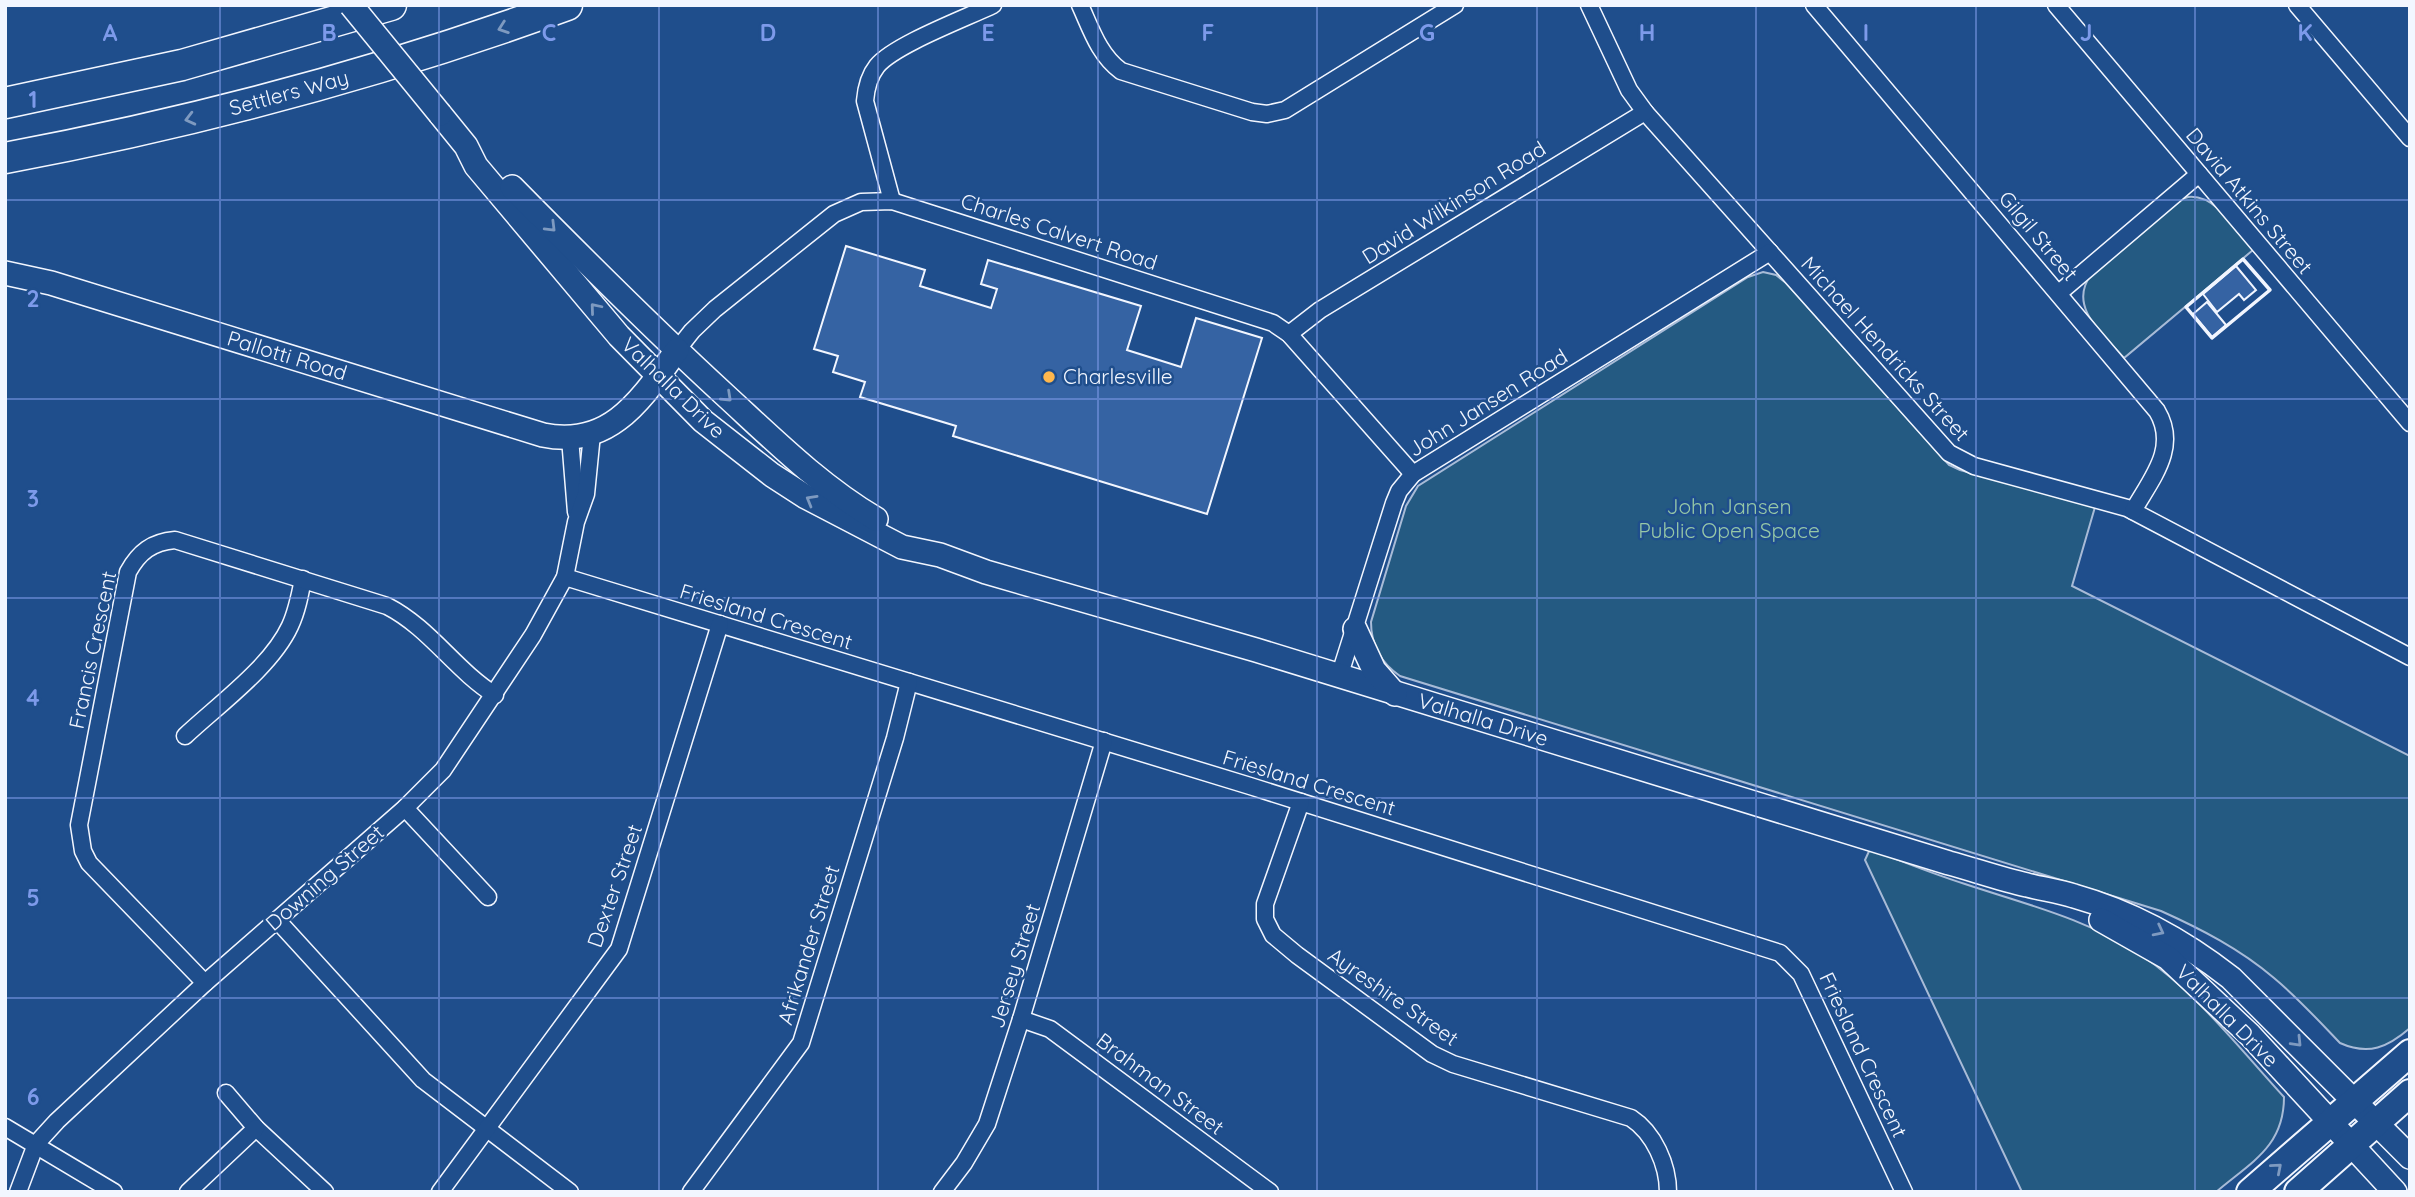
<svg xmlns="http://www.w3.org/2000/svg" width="2415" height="1197" font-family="Quicksand,sans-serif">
	<rect width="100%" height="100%" fill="#1f4e8c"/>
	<g fill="#245a82" stroke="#a8bbd7" stroke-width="2">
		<path d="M2188 197C2217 194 2236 231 2253 250L2124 358C2104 335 2067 307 2091 275L2179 200Z"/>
		<path d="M1763 272 1776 275 1786 283 1949 465 1960 470 2095 507 2072 586 2410 756V1028C2388 1047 2369 1056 2340 1043 2319 1021 2298 998 2274 978 2240 949 2201 929 2161 911L1400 676C1381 663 1371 646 1371 622L1406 506 1418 486 1748 277Z"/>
		<path d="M1870 849C1901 861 1933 874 1965 884 2025 904 2088 919 2141 955 2195 991 2240 1049 2284 1097 2284 1147 2251 1162 2216 1192H2022L1865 860Z"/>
	</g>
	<g fill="#3563a3" stroke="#f2f6ff" stroke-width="2">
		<polygon points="846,246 925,270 920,286 991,308 997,289 981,284 988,260 1141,306 1127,350 1181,367 1196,318 1262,338 1207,514 953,436 956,426 860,397 865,382 833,372 838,356 814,349"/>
		<polygon points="2236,266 2256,290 2244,300 2239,294 2217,312 2203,294"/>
		<polygon points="2207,302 2226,325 2212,337 2193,314"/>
	</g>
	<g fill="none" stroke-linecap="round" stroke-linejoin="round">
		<defs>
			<g id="street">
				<path d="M1080 5C1091 29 1099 55 1121 71L1252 112 1267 114 1285 110 1455 5"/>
				<polyline points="1589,5 1629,90 1645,112 1949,453 1974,466 2127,508 2410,657"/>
				<path d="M1814 5 2157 411C2179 448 2151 479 2133 511"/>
				<polyline points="2056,5 2410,423"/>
				<polyline points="2297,5 2410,138"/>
				<path d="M892 201 865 101C866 89 869 76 877 66 894 45 966 18 993 5"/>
				<polyline points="2059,293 2199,174"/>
				<polyline points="1289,334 1320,310 1645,112"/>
				<polyline points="677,350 692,331 715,309 834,214 861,202 892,201 1273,323 1289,334 1413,474"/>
				<polyline points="570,438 576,512"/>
				<polyline points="565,577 1250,786 1780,953 1801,974 1904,1192"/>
				<polyline points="1339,677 1394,503 1399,491 1413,474 1770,252"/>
				<path d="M185 736C218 705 271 667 290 626 297 611 300 595 303 579"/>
				<path d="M1301 802 1265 904V919L1273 935 1297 955 1432 1054 1453 1064 1631 1118C1654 1133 1668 1165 1668 1192"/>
				<polyline points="405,808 488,897"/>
				<polyline points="277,920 423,1080 570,1192"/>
				<path d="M205 983 89 863 83 851 79 825 128 572C139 552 152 542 175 540L387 606C430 628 455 670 495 695"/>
				<polyline points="1021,1019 1050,1029 1270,1192"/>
				<polyline points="226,1093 256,1128 325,1192"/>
				<polyline points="5,1127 114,1192"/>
				<polyline points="18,1192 36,1144 57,1121 205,983 405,808 443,770 533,635 565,577 576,522 586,494 592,434"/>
				<polyline points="188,1192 256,1128"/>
				<polyline points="440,1192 619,949 720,624"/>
				<polyline points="691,1192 801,1043 895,738 909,682"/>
				<polyline points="942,1192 964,1163 987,1124 1021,1019 1104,741"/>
			</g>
			<g id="secondary">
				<path d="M440 114 466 146 476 166 619 336 703 421 772 475 806 497 902 547 940 555 986 572 1256 650 1949 863C1975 870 2000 879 2027 885 2042 889 2059 891 2074 896 2131 912 2185 942 2231 978L2410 1157"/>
				<path d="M512 187C582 258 652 328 725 395 774 440 819 485 876 519"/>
				<path d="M5 273 51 283 543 435C611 449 642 398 677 350"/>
				<polyline points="1355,629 1374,670 1395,694"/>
				<polyline points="2101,920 2168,958 2250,1035 2395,1192"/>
			</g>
			<g id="primary">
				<polyline points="2250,1192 2410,1053"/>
				<polyline points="2298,1192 2410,1093"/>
			</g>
			<g id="highway">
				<polyline points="5,103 182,65 391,5"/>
				<path d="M5 158C196 122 384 72 567 5"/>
			</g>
		</defs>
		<use href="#street" stroke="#f2f6ff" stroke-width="19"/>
		<use href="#secondary" stroke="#f2f6ff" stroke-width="26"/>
		<use href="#primary" stroke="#f2f6ff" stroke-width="30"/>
		<use href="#highway" stroke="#f2f6ff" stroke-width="33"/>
		<use href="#street" stroke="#1f4e8c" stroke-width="16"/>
		<use href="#secondary" stroke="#1f4e8c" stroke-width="23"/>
		<use href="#primary" stroke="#1f4e8c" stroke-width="26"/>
		<use href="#highway" stroke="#1f4e8c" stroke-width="30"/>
		<defs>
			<polyline id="secondary-bridge" points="351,5 440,114"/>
		</defs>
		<use href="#secondary-bridge" stroke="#f2f6ff" stroke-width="26" stroke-linecap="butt"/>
		<use href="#secondary-bridge" stroke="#1f4e8c" stroke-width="23"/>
		<polygon stroke="#f2f6ff" stroke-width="3.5" points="2243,259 2270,290 2212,338 2186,307"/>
	</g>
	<defs><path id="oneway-chevron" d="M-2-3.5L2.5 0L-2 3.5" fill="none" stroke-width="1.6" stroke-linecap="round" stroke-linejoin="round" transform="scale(1.75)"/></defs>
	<g stroke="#7e9ac0">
		<use href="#oneway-chevron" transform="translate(503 28) rotate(161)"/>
		<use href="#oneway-chevron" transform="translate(190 119) rotate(166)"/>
		<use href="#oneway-chevron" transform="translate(551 227) rotate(45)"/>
		<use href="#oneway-chevron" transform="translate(595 308) rotate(-130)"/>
		<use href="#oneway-chevron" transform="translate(727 397) rotate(43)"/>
		<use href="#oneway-chevron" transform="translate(811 500) rotate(-150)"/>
		<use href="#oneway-chevron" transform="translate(2159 931) rotate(27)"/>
		<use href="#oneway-chevron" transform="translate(2297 1042) rotate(46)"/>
		<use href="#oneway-chevron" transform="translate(2277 1168) rotate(-41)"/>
	</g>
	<path fill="none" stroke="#7d9aea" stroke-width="2" stroke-opacity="0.55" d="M220 5V1192M439 5V1192M659 5V1192M878 5V1192M1098 5V1192M1317 5V1192M1537 5V1192M1756 5V1192M1976 5V1192M2195 5V1192M5 200H2410M5 399H2410M5 598H2410M5 798H2410M5 998H2410"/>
	<circle fill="#ffb74d" stroke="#1f4e8c" stroke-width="2.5" cx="1049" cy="377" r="7"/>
	<g text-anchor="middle" stroke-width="5" stroke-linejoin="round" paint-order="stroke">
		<g font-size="21" fill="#f2f6ff" stroke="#1f4e8c">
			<text transform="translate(289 93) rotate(-15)" y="7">Settlers Way</text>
			<text transform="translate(2249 201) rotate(50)" y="7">David Atkins Street</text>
			<text transform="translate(1454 203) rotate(-32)" y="7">David Wilkinson Road</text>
			<text transform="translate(1059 232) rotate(18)" y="7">Charles Calvert Road</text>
			<text transform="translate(2038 236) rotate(50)" y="7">Gilgil Street</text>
			<text transform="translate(1885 349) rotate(48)" y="7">Michael Hendricks Street</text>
			<text transform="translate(287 356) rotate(17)" y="7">Pallotti Road</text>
			<text transform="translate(673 388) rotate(44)" y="7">Valhalla Drive</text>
			<text transform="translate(1488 403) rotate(-32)" y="7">John Jansen Road</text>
			<text transform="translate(766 617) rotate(17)" y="7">Friesland Crescent</text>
			<text transform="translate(93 650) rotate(-78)" y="7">Francis Crescent</text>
			<text transform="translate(1483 720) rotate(17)" y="7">Valhalla Drive</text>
			<text transform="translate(1309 783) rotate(17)" y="7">Friesland Crescent</text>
			<text transform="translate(325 878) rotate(-41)" y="7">Downing Street</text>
			<text transform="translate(615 886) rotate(-71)" y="7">Dexter Street</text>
			<text transform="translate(809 945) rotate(-73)" y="7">Afrikander Street</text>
			<text transform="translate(1015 966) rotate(-73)" y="7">Jersey Street</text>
			<text transform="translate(1393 997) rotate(35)" y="7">Ayreshire Street</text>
			<text transform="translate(2227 1016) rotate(45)" y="7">Valhalla Drive</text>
			<text transform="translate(1863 1055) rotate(65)" y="7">Friesland Crescent</text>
			<text transform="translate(1160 1084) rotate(37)" y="7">Brahman Street</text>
		</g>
		<g font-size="21" fill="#f2f6ff" stroke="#1f4e8c" text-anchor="start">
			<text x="1063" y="384">Charlesville</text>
		</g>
		<g font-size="21" fill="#97c8a6" stroke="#1f4e8c">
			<text x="1729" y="514">John Jansen<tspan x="1729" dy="24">Public Open Space</tspan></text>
		</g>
	</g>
	<g font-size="23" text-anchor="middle" font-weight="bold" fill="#7d9aea" stroke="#1f4e8c" stroke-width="5" stroke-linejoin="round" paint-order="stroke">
		<text x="110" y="41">A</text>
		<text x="329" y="41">B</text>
		<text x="549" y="41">C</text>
		<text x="768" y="41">D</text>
		<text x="988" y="41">E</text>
		<text x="1208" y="41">F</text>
		<text x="1427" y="41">G</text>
		<text x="1647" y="41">H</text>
		<text x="1866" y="41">I</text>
		<text x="2086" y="41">J</text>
		<text x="2305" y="41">K</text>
		<text x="33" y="108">1</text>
		<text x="33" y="307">2</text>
		<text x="33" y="507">3</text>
		<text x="33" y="706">4</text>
		<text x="33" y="906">5</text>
		<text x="33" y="1105">6</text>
	</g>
	<rect width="2415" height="1197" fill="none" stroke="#f2f6ff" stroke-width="14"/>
</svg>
